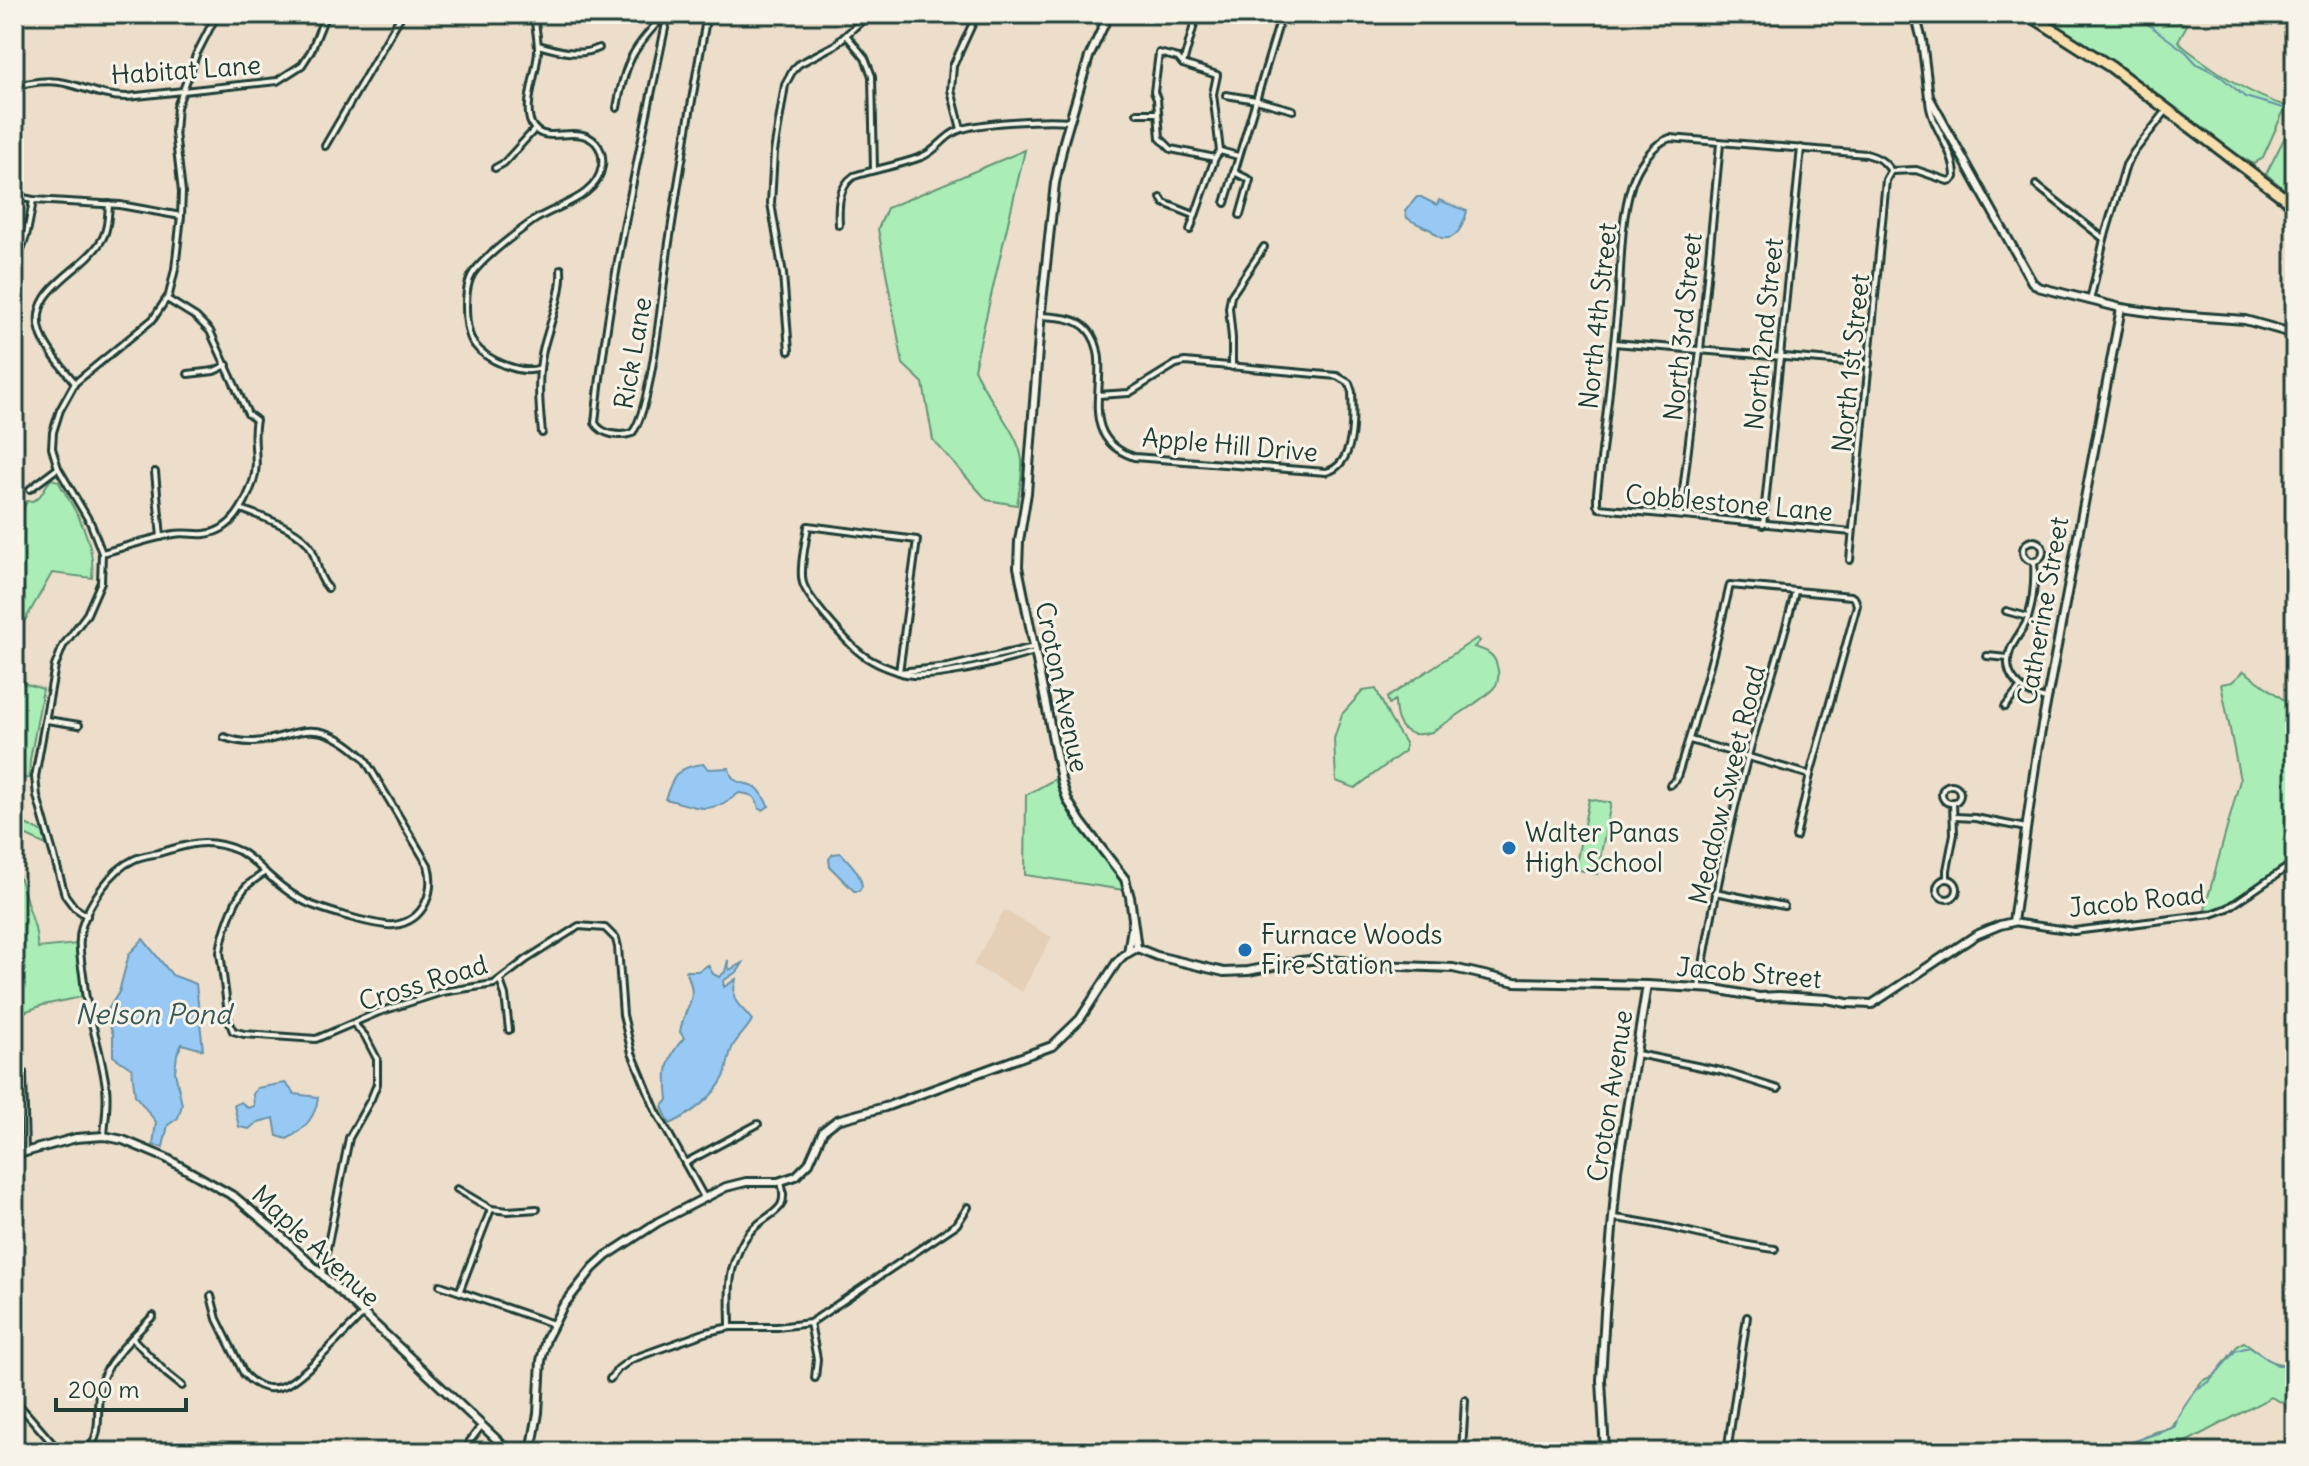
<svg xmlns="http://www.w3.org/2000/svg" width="2309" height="1466" font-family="Delius,sans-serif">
	<rect width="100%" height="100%" fill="#eddecb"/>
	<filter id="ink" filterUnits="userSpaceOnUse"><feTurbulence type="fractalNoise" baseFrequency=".0125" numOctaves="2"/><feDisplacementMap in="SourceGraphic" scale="16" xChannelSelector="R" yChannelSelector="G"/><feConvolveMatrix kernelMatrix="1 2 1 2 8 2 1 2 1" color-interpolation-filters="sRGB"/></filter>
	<g filter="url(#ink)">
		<polygon fill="#e6cfb7" points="1004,910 1052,937 1022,992 973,965"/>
		<g fill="#aaedb7" stroke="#649576" stroke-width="2">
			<path d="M2038 14H2163L2187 25 2178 41 2185 48C2217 72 2247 94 2286 106L2263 157 2254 164 2226 148 2083 44Z"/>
			<polygon points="2295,126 2295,198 2266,174 2287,133"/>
			<path d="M1025 150 974 369C986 398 1019 432 1022 460 1023 474 1019 491 1017 505L987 500 933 440 923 383 903 364 878 229 887 208Z"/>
			<path d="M52 479 58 481C76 511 96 542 92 578L52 573 19 631 14 650V518L22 512 27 501C42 503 42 487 52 479Z"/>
			<path d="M1477 638 1480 641 1474 647C1485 650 1495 654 1497 666 1499 672 1499 680 1496 685 1488 698 1446 722 1432 732 1405 740 1395 726 1395 700L1389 704 1387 698Z"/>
			<polygon points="2244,671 2295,708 2295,857 2224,906 2204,912 2240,780 2221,684 2232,682"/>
			<polygon points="14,680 43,689 30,760 29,778 14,779"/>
			<polygon points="1376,689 1390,719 1405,743 1405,751 1355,788 1336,781 1334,739 1342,714 1363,691"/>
			<path d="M1057 778C1060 786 1063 796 1067 803 1080 824 1123 867 1124 890L1025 875 1026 795Z"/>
			<polygon points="1589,799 1611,803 1597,874 1575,869"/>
			<polygon points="14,819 43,832 46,845 14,830"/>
			<polygon points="14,860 35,928 38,948 77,944 82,997 43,1005 16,1015 14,1010"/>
			<path d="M2244 1342C2266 1355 2265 1365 2295 1365V1409L2271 1397 2180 1445 2178 1452H2099L2123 1448 2154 1432 2172 1428 2184 1406 2202 1381 2214 1376 2238 1345Z"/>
		</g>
		<g fill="#98c9f4" stroke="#6891a7" stroke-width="2">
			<path d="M1417 197H1421L1437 205 1439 200 1467 211C1464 223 1458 241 1442 238 1438 237 1434 233 1431 230 1423 226 1414 223 1407 218L1405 211Z"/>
			<path d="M704 764 708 769 729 768C733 789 747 779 758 789 763 793 765 802 769 806L763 810 759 809C756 796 752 794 739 793 708 817 699 807 665 799 673 776 677 766 704 764Z"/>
			<path d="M841 853C850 863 860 872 862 886L859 891H854L830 867 829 859 833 854Z"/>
			<polygon points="143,939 172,975 196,984 203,1050 182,1044 177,1054 175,1072 182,1105 178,1118 168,1125 163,1147 153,1145 156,1122 135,1095 132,1069 113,1056 113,1034 105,1014 119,992 129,954"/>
			<path d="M728 960 729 970 743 963 738 971 723 981 724 987 736 979C730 1004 738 1002 752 1020 746 1031 738 1037 733 1046 728 1055 728 1068 724 1077 714 1097 690 1115 670 1124L662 1107 668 1100C665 1074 665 1058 684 1038L680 1032C685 1002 700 1003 686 971H698L708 965 713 974 719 977 725 972Z"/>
			<path d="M285 1083 295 1094 318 1097C316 1117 304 1130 287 1139L277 1136 274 1118 258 1122 249 1129 239 1127 234 1105 241 1102 248 1108 254 1106 253 1094 257 1088Z"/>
		</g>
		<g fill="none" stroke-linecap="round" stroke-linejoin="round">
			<g stroke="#6891a7" stroke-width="2">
				<polyline points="2134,14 2186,52 2197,64 2219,75 2245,97 2287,109"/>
				<polyline points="2097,1452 2126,1444 2175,1427 2178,1416 2196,1389 2209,1382 2235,1351 2249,1347 2277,1365 2295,1365"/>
			</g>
			<defs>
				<g id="street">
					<path d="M534 14C535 26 538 38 538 50 538 71 520 112 534 128 548 145 578 123 596 143 602 150 603 158 602 166 597 199 556 205 533 221 515 234 485 256 473 273 463 288 464 330 474 344 486 360 521 376 540 368"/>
					<path d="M668 14C640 148 608 288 595 423 602 435 620 437 632 433 652 410 663 285 668 249 680 170 693 92 707 14"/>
					<polyline points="1197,14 1183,64 1217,75 1213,94 1220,151"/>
					<polyline points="847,36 865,58 872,76 874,170"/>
					<path d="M538 45C559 51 578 57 599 48"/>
					<polyline points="1183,64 1178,58 1159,53 1154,92 1157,99 1160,138 1171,149 1215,158"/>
					<path d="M14 87C29 82 50 79 65 83 87 88 103 97 127 97L277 81 302 65 311 51 326 14"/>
					<polyline points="1226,95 1256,100 1293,110"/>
					<path d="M617 108C625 62 633 47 666 14"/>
					<polyline points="1137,113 1157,113"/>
					<polyline points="961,129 951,90 953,66 977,14"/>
					<polyline points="325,146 402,14"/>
					<polyline points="1220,151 1238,156"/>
					<polyline points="495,168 504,163 535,129"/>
					<path d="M1891 171 1916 170 1948 181 1952 180 1955 177C1955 149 1931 128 1929 101"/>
					<polyline points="1234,172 1250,180 1240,215"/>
					<polyline points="2036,185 2104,239"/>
					<polyline points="14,196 33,200 120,205 181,216"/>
					<polyline points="1161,198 1164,203 1194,215"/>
					<polyline points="1225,203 1282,14"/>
					<path d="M839 225C838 207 838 187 854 176 876 169 900 165 921 157 936 152 943 137 957 131 978 122 1045 119 1069 121"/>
					<polyline points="1190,230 1215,158 1220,151"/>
					<path d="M14 262C27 243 29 223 33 200"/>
					<polyline points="2090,301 2104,239 2126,165 2134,152 2167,110"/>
					<path d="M1040 316C1056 317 1077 317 1088 330 1120 367 1067 434 1134 457L1326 472C1356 465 1353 417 1352 392L1349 383 1337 376 1185 362 1176 364 1129 393 1098 395"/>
					<polyline points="1614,343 1869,364"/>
					<polyline points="789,351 783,274 771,203 774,152 785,85 793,70 799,64 835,45 868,15"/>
					<polyline points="1232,367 1232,338 1229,308 1231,296 1264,247"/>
					<polyline points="188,374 214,371 227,365"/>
					<path d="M75 383C64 369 49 353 42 336 24 290 82 273 101 241 108 231 108 216 109 204"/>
					<path d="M542 433C539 405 537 377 543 350 549 325 563 293 561 269"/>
					<polyline points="155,472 161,537"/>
					<polyline points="30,489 58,468"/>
					<path d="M241 509C261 517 300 528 311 548 318 562 317 576 328 588"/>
					<polyline points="1680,515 1700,350 1720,144"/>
					<polyline points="1763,525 1801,148"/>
					<path d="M808 526 917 540 899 672C885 667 871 662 859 652 846 641 807 598 803 583 799 569 806 541 808 526Z"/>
					<path d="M1852 532 1599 508 1597 504V493C1605 430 1612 367 1618 305 1621 265 1620 221 1632 183 1638 166 1652 144 1670 138L1866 154C1877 157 1885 161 1891 171"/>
					<circle cx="2033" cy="551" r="10"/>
					<path d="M102 553C126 547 150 538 174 534 184 532 195 535 205 534 232 531 245 505 253 482 260 461 251 441 256 420L248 414 210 331 196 317 167 299"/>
					<polyline points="1850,560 1886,180 1891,171"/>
					<path d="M2034 561C2035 580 2034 599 2028 618 2024 630 2014 639 2010 651 2001 677 2024 695 2046 699"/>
					<polyline points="2006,611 2028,617"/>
					<path d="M1034 647 948 667 899 672C924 684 1006 660 1035 652"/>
					<polyline points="1987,656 2008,658"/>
					<polyline points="2005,707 2020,688"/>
					<polyline points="47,720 79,725"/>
					<polyline points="1690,740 1810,775"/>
					<path d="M1670 785 1676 780C1697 716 1715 651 1730 585L1851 596 1855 599 1857 605 1810 775 1796 837"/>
					<circle cx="1951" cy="794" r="9"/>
					<polyline points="1955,817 1975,818 2026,828"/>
					<path d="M265 872C258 878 249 882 244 889 233 902 222 936 220 952L229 1021 233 1031 244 1034 316 1039 379 1012 442 992 494 984 527 959 579 926 605 928 616 939 618 947 623 1015 632 1053 656 1111 705 1199"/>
					<polyline points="1947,879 1947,870 1954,834 1953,802"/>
					<circle cx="1947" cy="889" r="10"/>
					<polyline points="1715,892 1784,906"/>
					<polyline points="87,916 74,907 65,895 37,796 35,777 55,666 63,646 87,614 101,582 102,553 91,524 58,468 52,448 53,432 60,410 75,383 153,319 169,295 175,269 181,216 182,192 175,132 177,107 196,55 217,14"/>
					<polyline points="2013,922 2074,931 2212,914 2228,908 2295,862"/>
					<polyline points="500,981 505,995 509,1030"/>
					<path d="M1699 988C1712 910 1727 832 1748 756 1763 701 1782 647 1795 592"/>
					<polyline points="1637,1054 1721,1071 1778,1089"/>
					<polyline points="23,1072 25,1153"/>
					<path d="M104 1136C105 1120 108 1103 106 1087 102 1057 92 1027 86 998 84 988 84 978 82 968 80 953 78 940 82 926 89 903 111 870 133 860 142 855 153 855 162 852 192 843 209 838 239 851 250 857 258 865 267 874 280 886 295 898 312 905 328 911 378 927 394 925 425 921 435 891 428 865L364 758C301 698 283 759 224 737"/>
					<polyline points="685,1163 758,1124"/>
					<polyline points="457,1189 491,1209 508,1211 537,1209"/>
					<path d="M1613 1218C1668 1223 1720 1243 1775 1249"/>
					<polyline points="322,1274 349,1138 371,1099 377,1084 377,1059 365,1036 354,1024"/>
					<polyline points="440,1285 553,1324"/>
					<polyline points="460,1290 491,1209"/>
					<path d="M211 1296 217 1319 244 1374C255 1386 267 1392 283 1386 302 1379 346 1331 362 1315"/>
					<polyline points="810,1323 817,1359 815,1378"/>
					<path d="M730 1327C730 1304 727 1279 736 1258 740 1246 746 1234 756 1226 774 1210 789 1211 781 1182"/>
					<polyline points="132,1338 167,1374 182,1386"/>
					<polyline points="610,1379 618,1369 632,1359 707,1332 730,1327 777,1327 810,1323 957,1224 968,1207"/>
					<polyline points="14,1399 60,1452"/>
					<path d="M87 1452C104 1433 95 1409 100 1386 105 1362 136 1334 153 1316"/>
					<polyline points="466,1452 470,1441 482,1425"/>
					<polyline points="1103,1452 1104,1447"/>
					<polyline points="1462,1452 1465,1400"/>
					<polyline points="1727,1452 1747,1317"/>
				</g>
				<g id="secondary">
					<polyline points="1109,14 1089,57 1082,80 1064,141 1055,183 1041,311 1027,493 1019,541 1018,567 1062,784 1068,801 1081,822 1125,879 1130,897 1137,948"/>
					<polyline points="1915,14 1922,40 1929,97 2032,282 2038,287 2121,308 2163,314 2245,320 2295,334"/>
					<polyline points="1137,948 1157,956 1224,972 1248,971 1300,961 1322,959 1378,965 1453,968 1515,982 1647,985 1617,1170 1605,1312 1601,1380 1605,1452"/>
					<polyline points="1128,953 1133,921"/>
					<polyline points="1647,985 1715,989 1759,997 1779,996 1827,999 1847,1003 1872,1004 1976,935 2000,925 2013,922 2037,752 2121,308"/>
					<polyline points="14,1155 76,1138 104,1136 123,1140 166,1158 235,1197 278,1233 510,1452"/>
					<polyline points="531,1452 538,1413 541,1361 546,1339 563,1306 593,1268 606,1256 658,1222 726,1187 746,1182 778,1182 796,1176 809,1163 823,1131 837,1120 885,1107 1052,1046 1080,1019 1117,962 1124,955 1137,948"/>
				</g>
				<polyline id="highway" points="2028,14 2111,67 2295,206"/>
			</defs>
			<use href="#street" stroke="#1f3d34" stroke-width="10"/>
			<use href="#secondary" stroke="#1f3d34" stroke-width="12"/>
			<use href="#highway" stroke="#1f3d34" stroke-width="15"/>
			<use href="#street" stroke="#f7f3e8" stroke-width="4"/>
			<use href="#secondary" stroke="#f7f3e8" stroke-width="6"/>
			<use href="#highway" stroke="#f8deab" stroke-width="9"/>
		</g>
	</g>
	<g fill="#1f6fb2" stroke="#f7f3e8" stroke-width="3">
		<circle cx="1509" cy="848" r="8"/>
		<circle cx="1245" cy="950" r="8"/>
	</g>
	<g text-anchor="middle" stroke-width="6" stroke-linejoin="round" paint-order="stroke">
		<g font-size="26" fill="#1f3d34" stroke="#f7f3e8">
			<text transform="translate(186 70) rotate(-4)" y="9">Habitat Lane</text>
			<text transform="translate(1598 316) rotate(-84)" y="9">North 4th Street</text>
			<text transform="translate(1683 327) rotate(-84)" y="9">North 3rd Street</text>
			<text transform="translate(1764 334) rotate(-84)" y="9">North 2nd Street</text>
			<text transform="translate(633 353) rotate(-80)" y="9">Rick Lane</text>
			<text transform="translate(1851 363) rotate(-84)" y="9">North 1st Street</text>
			<text transform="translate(1230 445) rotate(5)" y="9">Apple Hill Drive</text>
			<text transform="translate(1729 503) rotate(5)" y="9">Cobblestone Lane</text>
			<text transform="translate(2043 611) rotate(-80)" y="9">Catherine Street</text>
			<text transform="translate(1062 687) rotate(78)" y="9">Croton Avenue</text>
			<text transform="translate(1727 785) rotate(-76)" y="9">Meadow Sweet Road</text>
			<text transform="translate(2137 901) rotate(-6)" y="9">Jacob Road</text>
			<text transform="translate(1749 973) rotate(5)" y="9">Jacob Street</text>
			<text transform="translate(423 983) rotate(-17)" y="9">Cross Road</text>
			<text transform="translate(1610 1096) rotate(-81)" y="9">Croton Avenue</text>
			<text transform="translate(316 1246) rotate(43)" y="9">Maple Avenue</text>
		</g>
		<g font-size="26" fill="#1f3d34" stroke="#f7f3e8" text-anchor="start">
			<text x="1525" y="842">Walter Panas<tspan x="1525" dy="30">High School</tspan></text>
			<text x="1261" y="944">Furnace Woods<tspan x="1261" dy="30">Fire Station</tspan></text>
		</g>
		<g font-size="28" font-style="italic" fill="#37595a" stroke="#f7f3e8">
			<text x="153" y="1024">Nelson Pond</text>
		</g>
	</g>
	<rect width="2309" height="1466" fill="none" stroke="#f7f3e8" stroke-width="48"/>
	<rect x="24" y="24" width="2261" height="1418" fill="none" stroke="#1f3d34" stroke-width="3" filter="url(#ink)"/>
	<path d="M56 1398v12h130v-12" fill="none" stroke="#1f3d34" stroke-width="4"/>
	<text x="68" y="1398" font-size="24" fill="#1f3d34" stroke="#f7f3e8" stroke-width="6" paint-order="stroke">200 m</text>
</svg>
